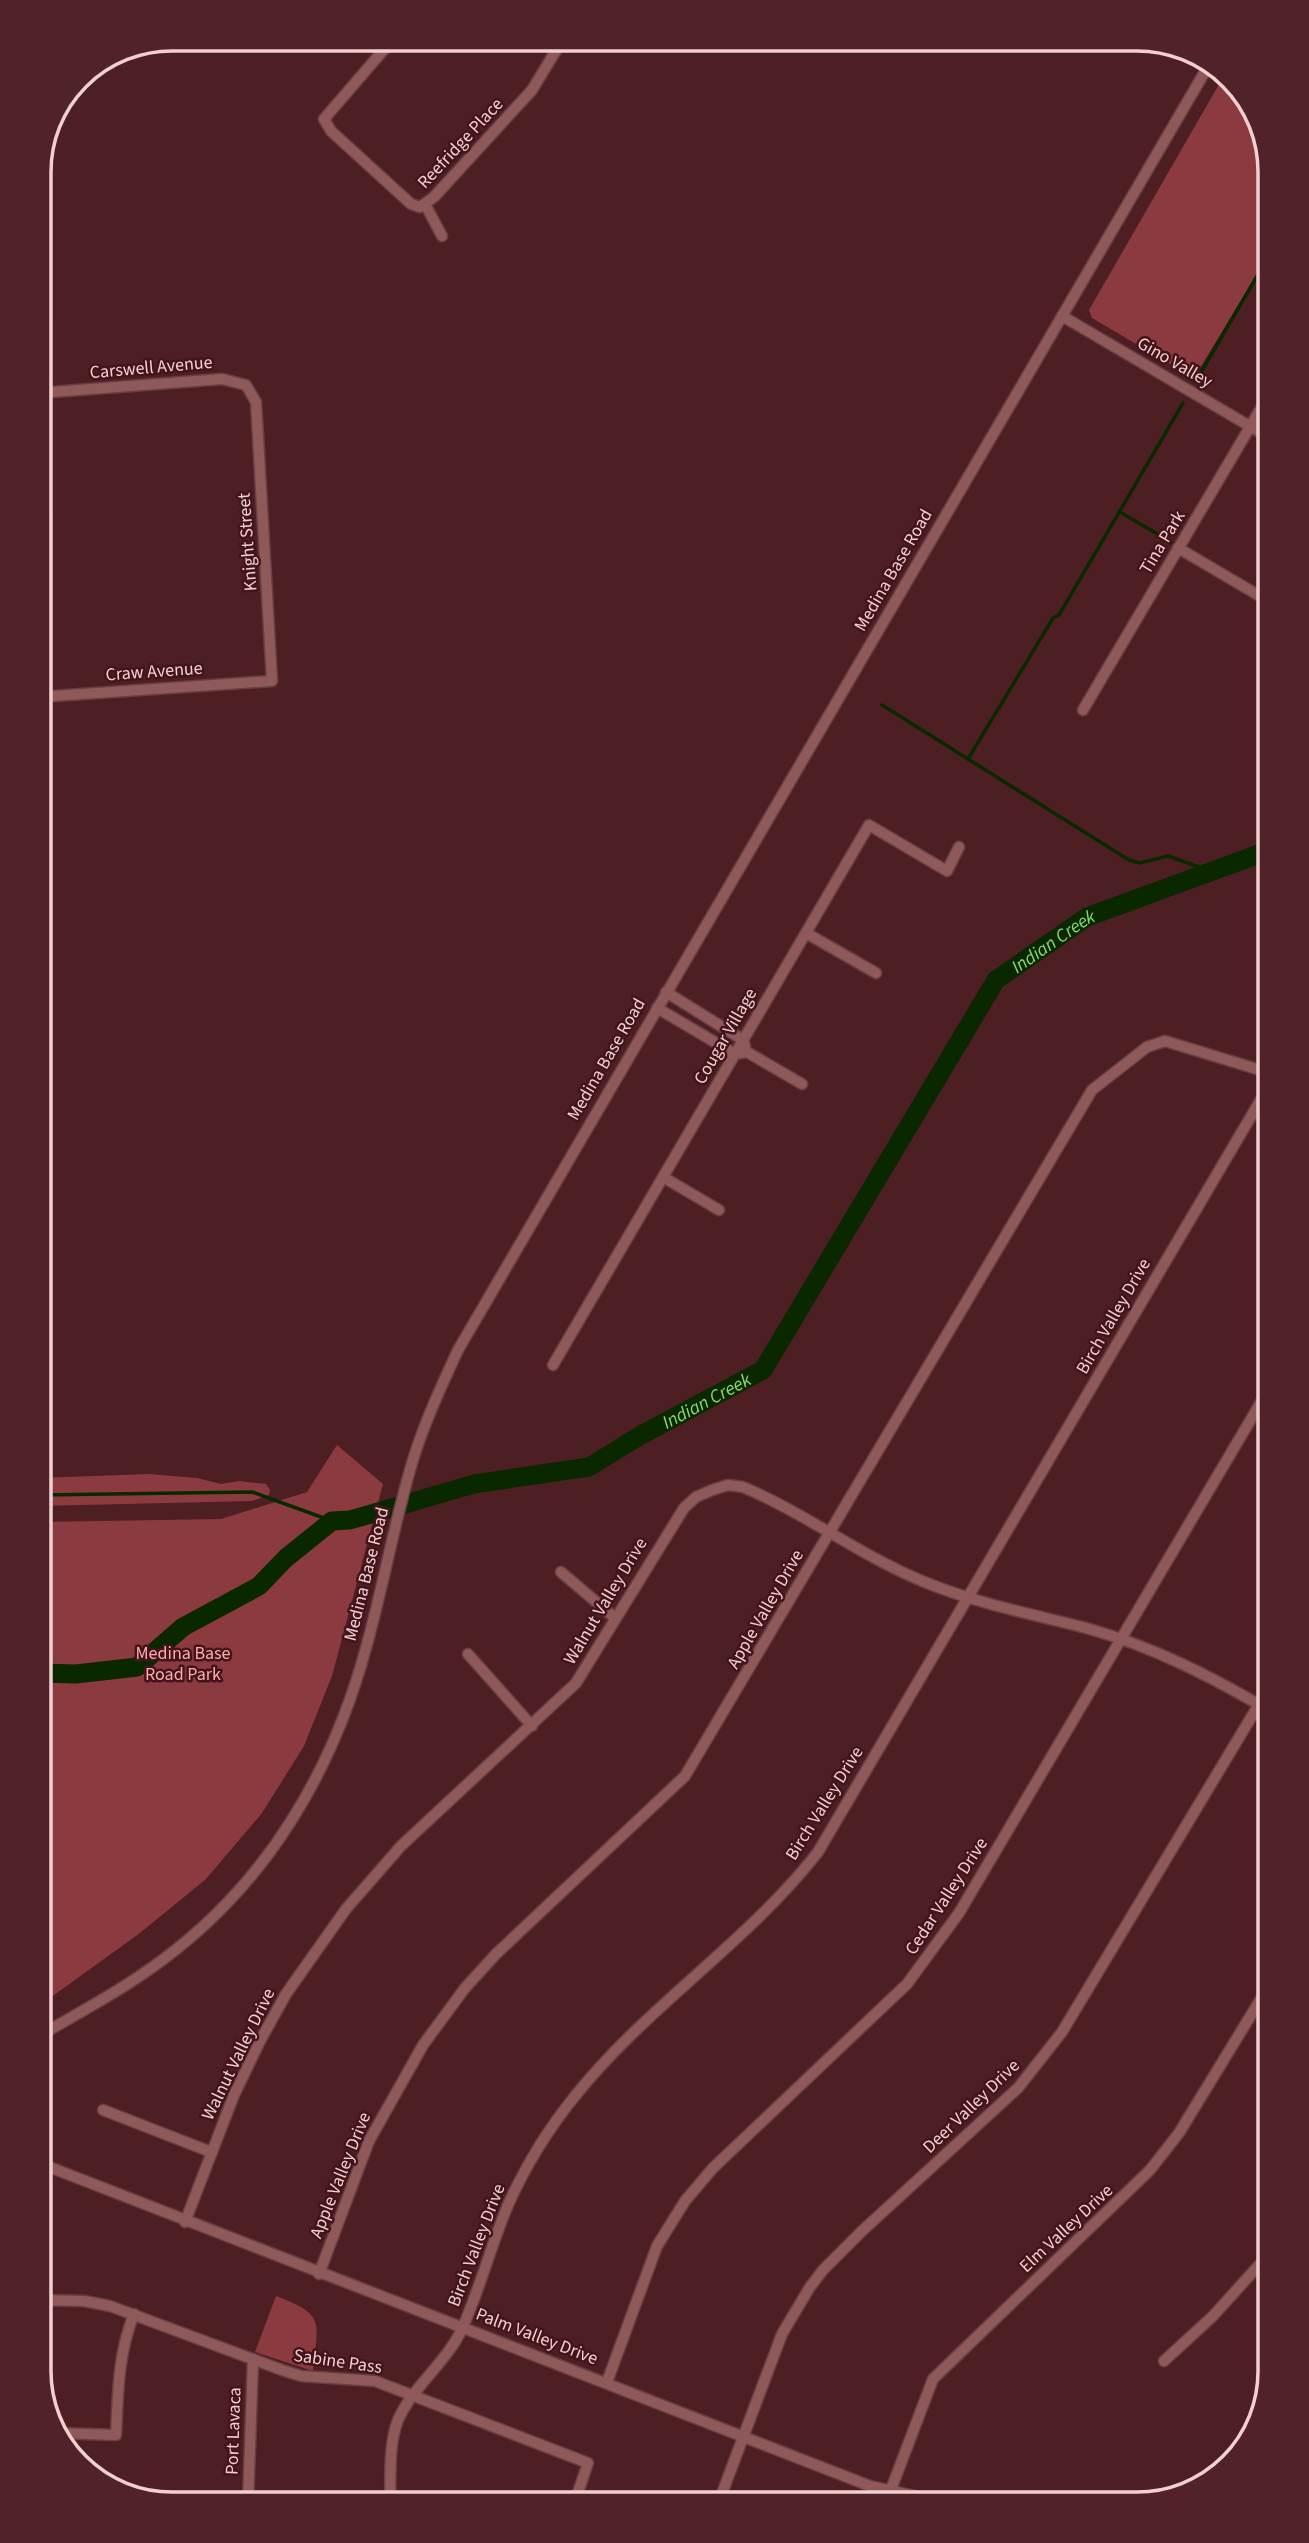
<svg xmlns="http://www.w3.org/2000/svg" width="1309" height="2543" font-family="'Source Sans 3',sans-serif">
	<rect width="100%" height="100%" fill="#4e1f22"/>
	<g fill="#8b3a40">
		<polygon points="1225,74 1261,121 1270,172 1270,252 1194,378 1092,318 1089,310"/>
		<polygon points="337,1445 383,1484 332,1676 304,1746 262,1813 206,1879 140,1933 39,2006 39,1522 221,1519 307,1492"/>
		<polygon points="149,1474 197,1478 221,1484 239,1481 266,1484 270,1490 269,1495 252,1501 39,1506 39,1478"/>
		<path d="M276 2296C326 2315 318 2321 313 2371L255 2352Z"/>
	</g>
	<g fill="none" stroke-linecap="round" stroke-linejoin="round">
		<g stroke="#0a2800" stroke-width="3.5">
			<polyline points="1197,379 1270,254"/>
			<polyline points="1120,512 1171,542"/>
			<polyline points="882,705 1129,860 1140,863 1168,856 1213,872"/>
			<polyline points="968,759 1053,618 1059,615 1183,403"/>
			<polyline points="39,1495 252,1492 332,1521"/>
		</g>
		<path stroke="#0a2800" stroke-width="19" id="s1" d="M39 1673 76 1674 137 1667 183 1627 259 1586 286 1558 332 1521 350 1520 474 1484 589 1467 641 1435 763 1370 996 980 1087 917 1270 850"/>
		<defs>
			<g id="minor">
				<polyline points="393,39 324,119 331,131 411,204 420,207 434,197 532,90 563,39"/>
				<polyline points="426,206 442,236"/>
				<polyline points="1062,316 1270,438"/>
				<polyline points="1178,548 1270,602"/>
				<polyline points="39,697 272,681 256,402 246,385 222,379 39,393"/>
				<polyline points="1083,710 1270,393"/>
				<polyline points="806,933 876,973"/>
				<polyline points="666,992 743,1040 745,1046"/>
				<polyline points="657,1008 735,1054 747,1052 802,1084"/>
				<polyline points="663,1177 719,1210"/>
				<polyline points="553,1365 869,825 947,871 959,847"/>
				<polyline points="561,1572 615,1618"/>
				<polyline points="468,1654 532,1726"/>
				<path d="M39 2036C80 2012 122 1990 161 1961 266 1884 332 1773 366 1648 383 1587 394 1524 412 1463 424 1423 441 1387 458 1350L1210 63"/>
				<polyline points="103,2110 211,2152"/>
				<polyline points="39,2163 870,2486 942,2502 988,2501"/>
				<path d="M185 2222 234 2095 260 2041 286 1994 346 1909 401 1846 576 1683 684 1508 696 1497 712 1490 728 1485 743 1487C807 1514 862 1557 927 1583 979 1604 1032 1614 1086 1628 1152 1646 1212 1677 1270 1711"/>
				<polyline points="319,2274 369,2141 423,2045 465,1988 496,1954 685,1776 1092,1090 1147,1047 1165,1041 1270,1073"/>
				<polyline points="39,2300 84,2301 110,2306 282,2370 301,2376 375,2381 588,2463 574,2504"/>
				<polyline points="1164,2361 1213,2316 1260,2264 1270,2271"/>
				<polyline points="607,2382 657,2246 685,2201 713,2168 907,1984 959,1913 1270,1387"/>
				<path d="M57 2433 116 2435C118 2392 118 2354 134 2314"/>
				<polyline points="890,2492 933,2379 1150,2170 1179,2133 1270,1984"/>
				<polyline points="248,2504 253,2359"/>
				<path d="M390 2504C391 2477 388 2446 398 2420 413 2386 446 2363 462 2329 480 2289 491 2245 508 2205 525 2167 549 2128 575 2096 647 2006 747 1943 818 1852L1270 1084"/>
				<polyline points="718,2504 782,2334 810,2287 823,2270 862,2231 1018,2088 1062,2032 1270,1686"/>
			</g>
		</defs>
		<use href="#minor" stroke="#673e42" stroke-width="13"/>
		<use href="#minor" stroke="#8f595a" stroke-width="10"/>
	</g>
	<g text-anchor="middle" stroke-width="5" stroke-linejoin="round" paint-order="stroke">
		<g font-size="18" fill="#f0d0d0" stroke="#431419">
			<text transform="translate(460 143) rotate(-47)" y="6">Reefridge Place</text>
			<text transform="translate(1175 362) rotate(30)" y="6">Gino Valley</text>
			<text transform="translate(151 367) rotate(-5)" y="6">Carswell Avenue</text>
			<text transform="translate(247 542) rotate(-94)" y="6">Knight Street</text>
			<text transform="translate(1162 542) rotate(-59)" y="6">Tina Park</text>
			<text transform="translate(893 570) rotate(-60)" y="6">Medina Base Road</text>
			<text transform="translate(154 671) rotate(-4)" y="6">Craw Avenue</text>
			<text transform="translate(725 1036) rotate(-60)" y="6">Cougar Village</text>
			<text transform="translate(606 1059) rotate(-60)" y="6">Medina Base Road</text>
			<text transform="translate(1113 1316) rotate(-60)" y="6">Birch Valley Drive</text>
			<text transform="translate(366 1574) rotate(-76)" y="6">Medina Base Road</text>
			<text transform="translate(605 1601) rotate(-59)" y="6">Walnut Valley Drive</text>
			<text transform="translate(765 1609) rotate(-60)" y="6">Apple Valley Drive</text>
			<text transform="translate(824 1803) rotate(-58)" y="6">Birch Valley Drive</text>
			<text transform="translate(946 1896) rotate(-57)" y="6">Cedar Valley Drive</text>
			<text transform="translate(238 2054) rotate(-64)" y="6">Walnut Valley Drive</text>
			<text transform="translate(971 2106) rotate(-44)" y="6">Deer Valley Drive</text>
			<text transform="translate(340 2175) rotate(-68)" y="6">Apple Valley Drive</text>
			<text transform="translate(1066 2228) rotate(-43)" y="6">Elm Valley Drive</text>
			<text transform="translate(476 2245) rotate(-69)" y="6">Birch Valley Drive</text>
			<text transform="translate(537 2336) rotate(21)" y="6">Palm Valley Drive</text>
			<text transform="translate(338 2361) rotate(8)" y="6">Sabine Pass</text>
			<text transform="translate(233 2431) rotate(-88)" y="6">Port Lavaca</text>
		</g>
		<g font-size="18" fill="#fdacae" stroke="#431419">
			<text x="183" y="1659">Medina Base<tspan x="183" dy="21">Road Park</tspan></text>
		</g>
		<g font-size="19" font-style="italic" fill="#89d66d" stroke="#431419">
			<text dy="7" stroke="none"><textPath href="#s1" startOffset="1330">Indian Creek</textPath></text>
			<text dy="7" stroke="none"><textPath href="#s1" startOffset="742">Indian Creek</textPath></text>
		</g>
	</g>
	<path d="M0 0H1309V2543H0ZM172 51H1137A121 121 0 0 1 1258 172V2371A121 121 0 0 1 1137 2492H172A121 121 0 0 1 51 2371V172A121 121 0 0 1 172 51Z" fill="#512328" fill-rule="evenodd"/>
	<path fill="none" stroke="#f0d0d0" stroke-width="3.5" d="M172 51H1137A121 121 0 0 1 1258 172V2371A121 121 0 0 1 1137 2492H172A121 121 0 0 1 51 2371V172A121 121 0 0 1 172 51Z"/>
</svg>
